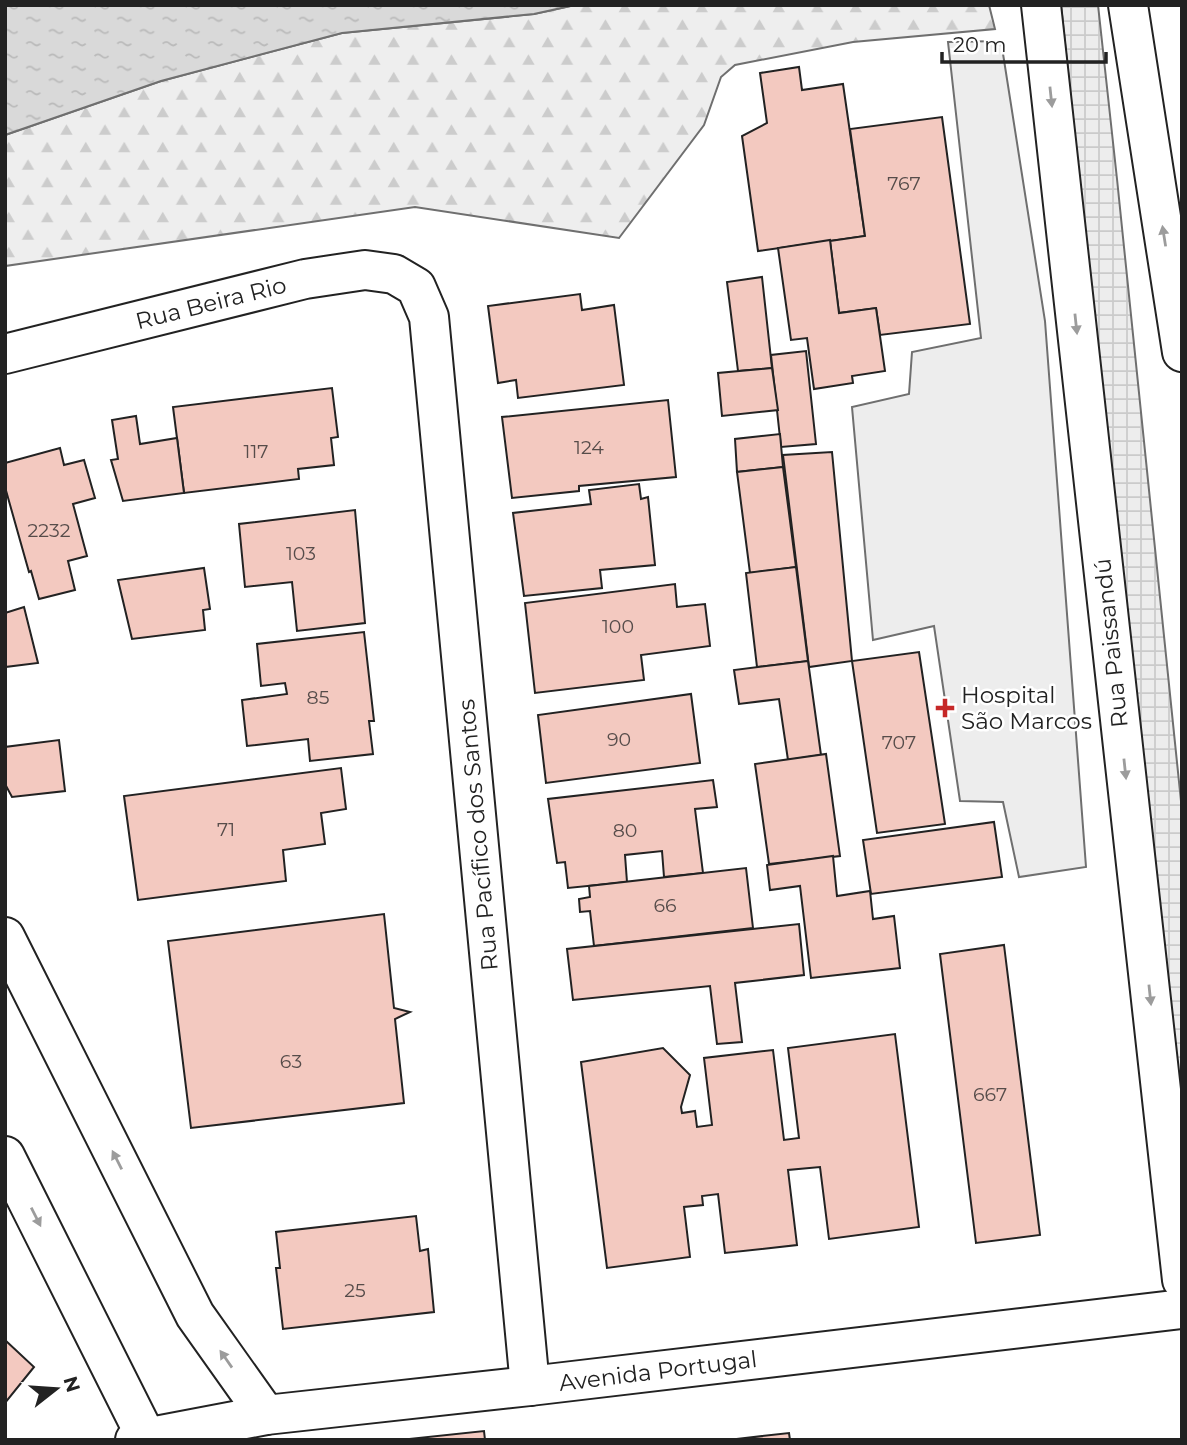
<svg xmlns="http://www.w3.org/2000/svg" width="1187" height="1445" font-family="Montserrat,sans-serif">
	<defs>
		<pattern id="forest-firs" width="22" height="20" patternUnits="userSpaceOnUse" patternTransform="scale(1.75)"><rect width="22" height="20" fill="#eee"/><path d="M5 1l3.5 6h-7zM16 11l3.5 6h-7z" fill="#ccc"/></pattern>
		<pattern id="plaza-grid" width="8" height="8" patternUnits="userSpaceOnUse" patternTransform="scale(1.75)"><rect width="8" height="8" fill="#ededed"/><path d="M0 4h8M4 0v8" fill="none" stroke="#cbcbcb"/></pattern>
		<pattern id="water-ripples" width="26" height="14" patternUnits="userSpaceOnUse" patternTransform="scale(1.75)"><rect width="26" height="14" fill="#d9d9d9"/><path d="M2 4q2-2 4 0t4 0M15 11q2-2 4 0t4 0" fill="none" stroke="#bababa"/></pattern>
	</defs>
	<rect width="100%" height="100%" fill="#fff"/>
	<polygon fill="url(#forest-firs)" stroke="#6f6f6f" stroke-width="2" points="575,5 989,5 995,29 853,42 735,65 721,77 704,125 619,238 415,207 5,266 5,135 161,81 342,33 534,14"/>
	<polygon fill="#ededed" stroke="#6f6f6f" stroke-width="2" points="1001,41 1045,321 1086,867 1019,877 1003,802 960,801 934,626 873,640 852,407 909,394 912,352 981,338 948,42"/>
	<polygon fill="url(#plaza-grid)" stroke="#6f6f6f" stroke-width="2" points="1061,5 1098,5 1117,179 1182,811 1182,1111 1147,821"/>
	<polygon fill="url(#water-ripples)" stroke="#6f6f6f" stroke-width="2" points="5,5 575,5 534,14 342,33 161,81 5,135"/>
	<g fill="#f3c9c0" stroke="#222" stroke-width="2">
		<polygon points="799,67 802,90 843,84 865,236 758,251 742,136 767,123 760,73"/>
		<polygon points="942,117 970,324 880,335 876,308 839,313 830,241 865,236 850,129"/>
		<polygon points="830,240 839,313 876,308 885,371 852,376 853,383 814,389 807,338 791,340 778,248"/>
		<polygon points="762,277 772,368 738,371 727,282"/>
		<polygon points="580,294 582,310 614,305 624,385 518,398 516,380 498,383 488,306"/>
		<polygon points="806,351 816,444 781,447 771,355"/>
		<polygon points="772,368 778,410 722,416 718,373"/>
		<polygon points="332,388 338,437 331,438 334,465 298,469 299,479 184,493 173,407"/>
		<polygon points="668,400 676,477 579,486 579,491 512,498 502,417"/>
		<polygon points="136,416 140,444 177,438 184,493 123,501 111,460 118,459 112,420"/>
		<polygon points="780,434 783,467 737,472 735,439"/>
		<polygon points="60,448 64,465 84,460 95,498 73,504 87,556 68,561 75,590 39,599 31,571 29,572 5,487 5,463"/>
		<polygon points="832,452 852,661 809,667 783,455"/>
		<polygon points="783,467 796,567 750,573 737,472"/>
		<polygon points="639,484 641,499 648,497 655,565 600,570 602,588 524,596 513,513 591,504 589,490"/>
		<polygon points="355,510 365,623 297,631 292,582 245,587 239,524"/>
		<polygon points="796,567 808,661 757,667 746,573"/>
		<polygon points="204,568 210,609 203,610 205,630 132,639 118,580"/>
		<polygon points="675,584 677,607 705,604 710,646 641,655 644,680 535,693 525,603"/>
		<polygon points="24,607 38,663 5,667 5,613"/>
		<polygon points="364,632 374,721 369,721 373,754 310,761 308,739 247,746 242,700 287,694 285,683 261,686 257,644"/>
		<polygon points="919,652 945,824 877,833 852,661"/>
		<polygon points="808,661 821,755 788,760 779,699 739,704 734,670"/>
		<polygon points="691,694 700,763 546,783 538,715"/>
		<polygon points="59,740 65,791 12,797 5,784 5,747"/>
		<polygon points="826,754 840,856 769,864 755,764"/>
		<polygon points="341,768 346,809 321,813 325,844 283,850 286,881 138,900 124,796"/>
		<polygon points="713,780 717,807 695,809 703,873 664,877 662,851 625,855 627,882 568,888 565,862 557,863 548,799"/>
		<polygon points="994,822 1002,877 871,894 863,840"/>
		<polygon points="833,856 837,896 870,891 873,919 894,916 900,968 811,978 800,886 770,890 767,865"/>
		<polygon points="746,868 753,928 594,946 590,911 580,912 579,899 590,897 589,886"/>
		<polygon points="384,914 394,1008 410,1012 395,1019 404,1103 191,1128 168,941"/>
		<polygon points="799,924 804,975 735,983 742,1042 717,1044 710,986 573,1000 567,949"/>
		<polygon points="1004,945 1040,1235 976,1243 940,954"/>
		<polygon points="895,1034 919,1227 829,1239 820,1167 788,1170 797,1245 725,1253 718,1194 702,1196 703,1205 684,1207 690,1257 607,1268 581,1062 663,1048 690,1075 681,1107 682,1113 695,1111 697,1127 712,1125 704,1058 773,1050 784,1140 799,1138 788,1048"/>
		<polygon points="416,1216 420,1251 428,1249 434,1312 283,1329 276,1268 280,1268 276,1232"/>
		<polygon points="5,1340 34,1367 5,1403"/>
		<polygon points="484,1431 485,1440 410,1440 409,1439"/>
		<polygon points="789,1433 790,1440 728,1440"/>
	</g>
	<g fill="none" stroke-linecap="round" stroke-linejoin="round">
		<defs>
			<g id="minor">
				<polyline points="5,354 305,279 365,270 394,274 416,287 429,317 530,1386"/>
				<polyline points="5,937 195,1315 266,1415"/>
				<polyline points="5,1156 146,1437"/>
				<polyline points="135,1440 266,1415 530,1386 1182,1309"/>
			</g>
			<g id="trunk">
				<polyline points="1041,5 1182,1280"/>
				<polyline points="1128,5 1182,352"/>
			</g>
		</defs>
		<use href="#minor" stroke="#222" stroke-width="42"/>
		<use href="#trunk" stroke="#222" stroke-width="42"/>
		<use href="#minor" stroke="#fff" stroke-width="38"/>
		<use href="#trunk" stroke="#fff" stroke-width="38"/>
	</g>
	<defs><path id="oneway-solid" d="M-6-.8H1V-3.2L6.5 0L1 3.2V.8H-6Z" transform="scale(1.75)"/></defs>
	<g fill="#9c9c9c">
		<use href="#oneway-solid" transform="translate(1051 97) rotate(84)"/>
		<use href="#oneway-solid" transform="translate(1164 236) rotate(-99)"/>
		<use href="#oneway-solid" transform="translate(1076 324) rotate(84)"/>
		<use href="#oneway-solid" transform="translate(1125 769) rotate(84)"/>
		<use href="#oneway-solid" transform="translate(1150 995) rotate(84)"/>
		<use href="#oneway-solid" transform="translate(117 1160) rotate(-117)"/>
		<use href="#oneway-solid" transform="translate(36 1217) rotate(63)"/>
		<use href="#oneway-solid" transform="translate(226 1359) rotate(-125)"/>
	</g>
	<path fill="#c62828" stroke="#fff" stroke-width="2.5" d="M941.5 697.5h7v7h7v7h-7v7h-7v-7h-7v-7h7z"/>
	<g text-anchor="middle" stroke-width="5" stroke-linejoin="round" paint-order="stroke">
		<g font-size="19" fill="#564c4a">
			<text x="904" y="190">767</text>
			<text x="589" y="454">124</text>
			<text x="256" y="458">117</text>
			<text x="49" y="537">2232</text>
			<text x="301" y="560">103</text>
			<text x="618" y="633">100</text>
			<text x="318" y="704">85</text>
			<text x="619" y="746">90</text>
			<text x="899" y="749">707</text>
			<text x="226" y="836">71</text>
			<text x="625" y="837">80</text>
			<text x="665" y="912">66</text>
			<text x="291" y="1068">63</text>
			<text x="990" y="1101">667</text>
			<text x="355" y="1297">25</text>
		</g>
		<g font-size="23" fill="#222" stroke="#fff">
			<text transform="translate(211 303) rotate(-14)" y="8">Rua Beira Rio</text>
			<text transform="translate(1111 643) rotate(-96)" y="8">Rua Paissandú</text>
			<text transform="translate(478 835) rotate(-95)" y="8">Rua Pacífico dos Santos</text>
			<text transform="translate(658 1371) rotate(-7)" y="8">Avenida Portugal</text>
		</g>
		<g font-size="23" fill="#222" stroke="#fff" text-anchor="start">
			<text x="961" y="703">Hospital<tspan x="961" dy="26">São Marcos</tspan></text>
		</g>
	</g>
	<rect width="1187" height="1445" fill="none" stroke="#222222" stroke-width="14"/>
	<g transform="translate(56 1389) rotate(73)" stroke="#ffffff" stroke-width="5" paint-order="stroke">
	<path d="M0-5L12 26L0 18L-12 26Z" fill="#222222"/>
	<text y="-10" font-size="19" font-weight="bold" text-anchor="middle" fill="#222222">N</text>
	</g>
	<path d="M942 52v10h164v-10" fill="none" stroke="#222222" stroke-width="3.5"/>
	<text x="953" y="52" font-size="21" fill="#222222" stroke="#ffffff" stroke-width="5" paint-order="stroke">20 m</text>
</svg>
